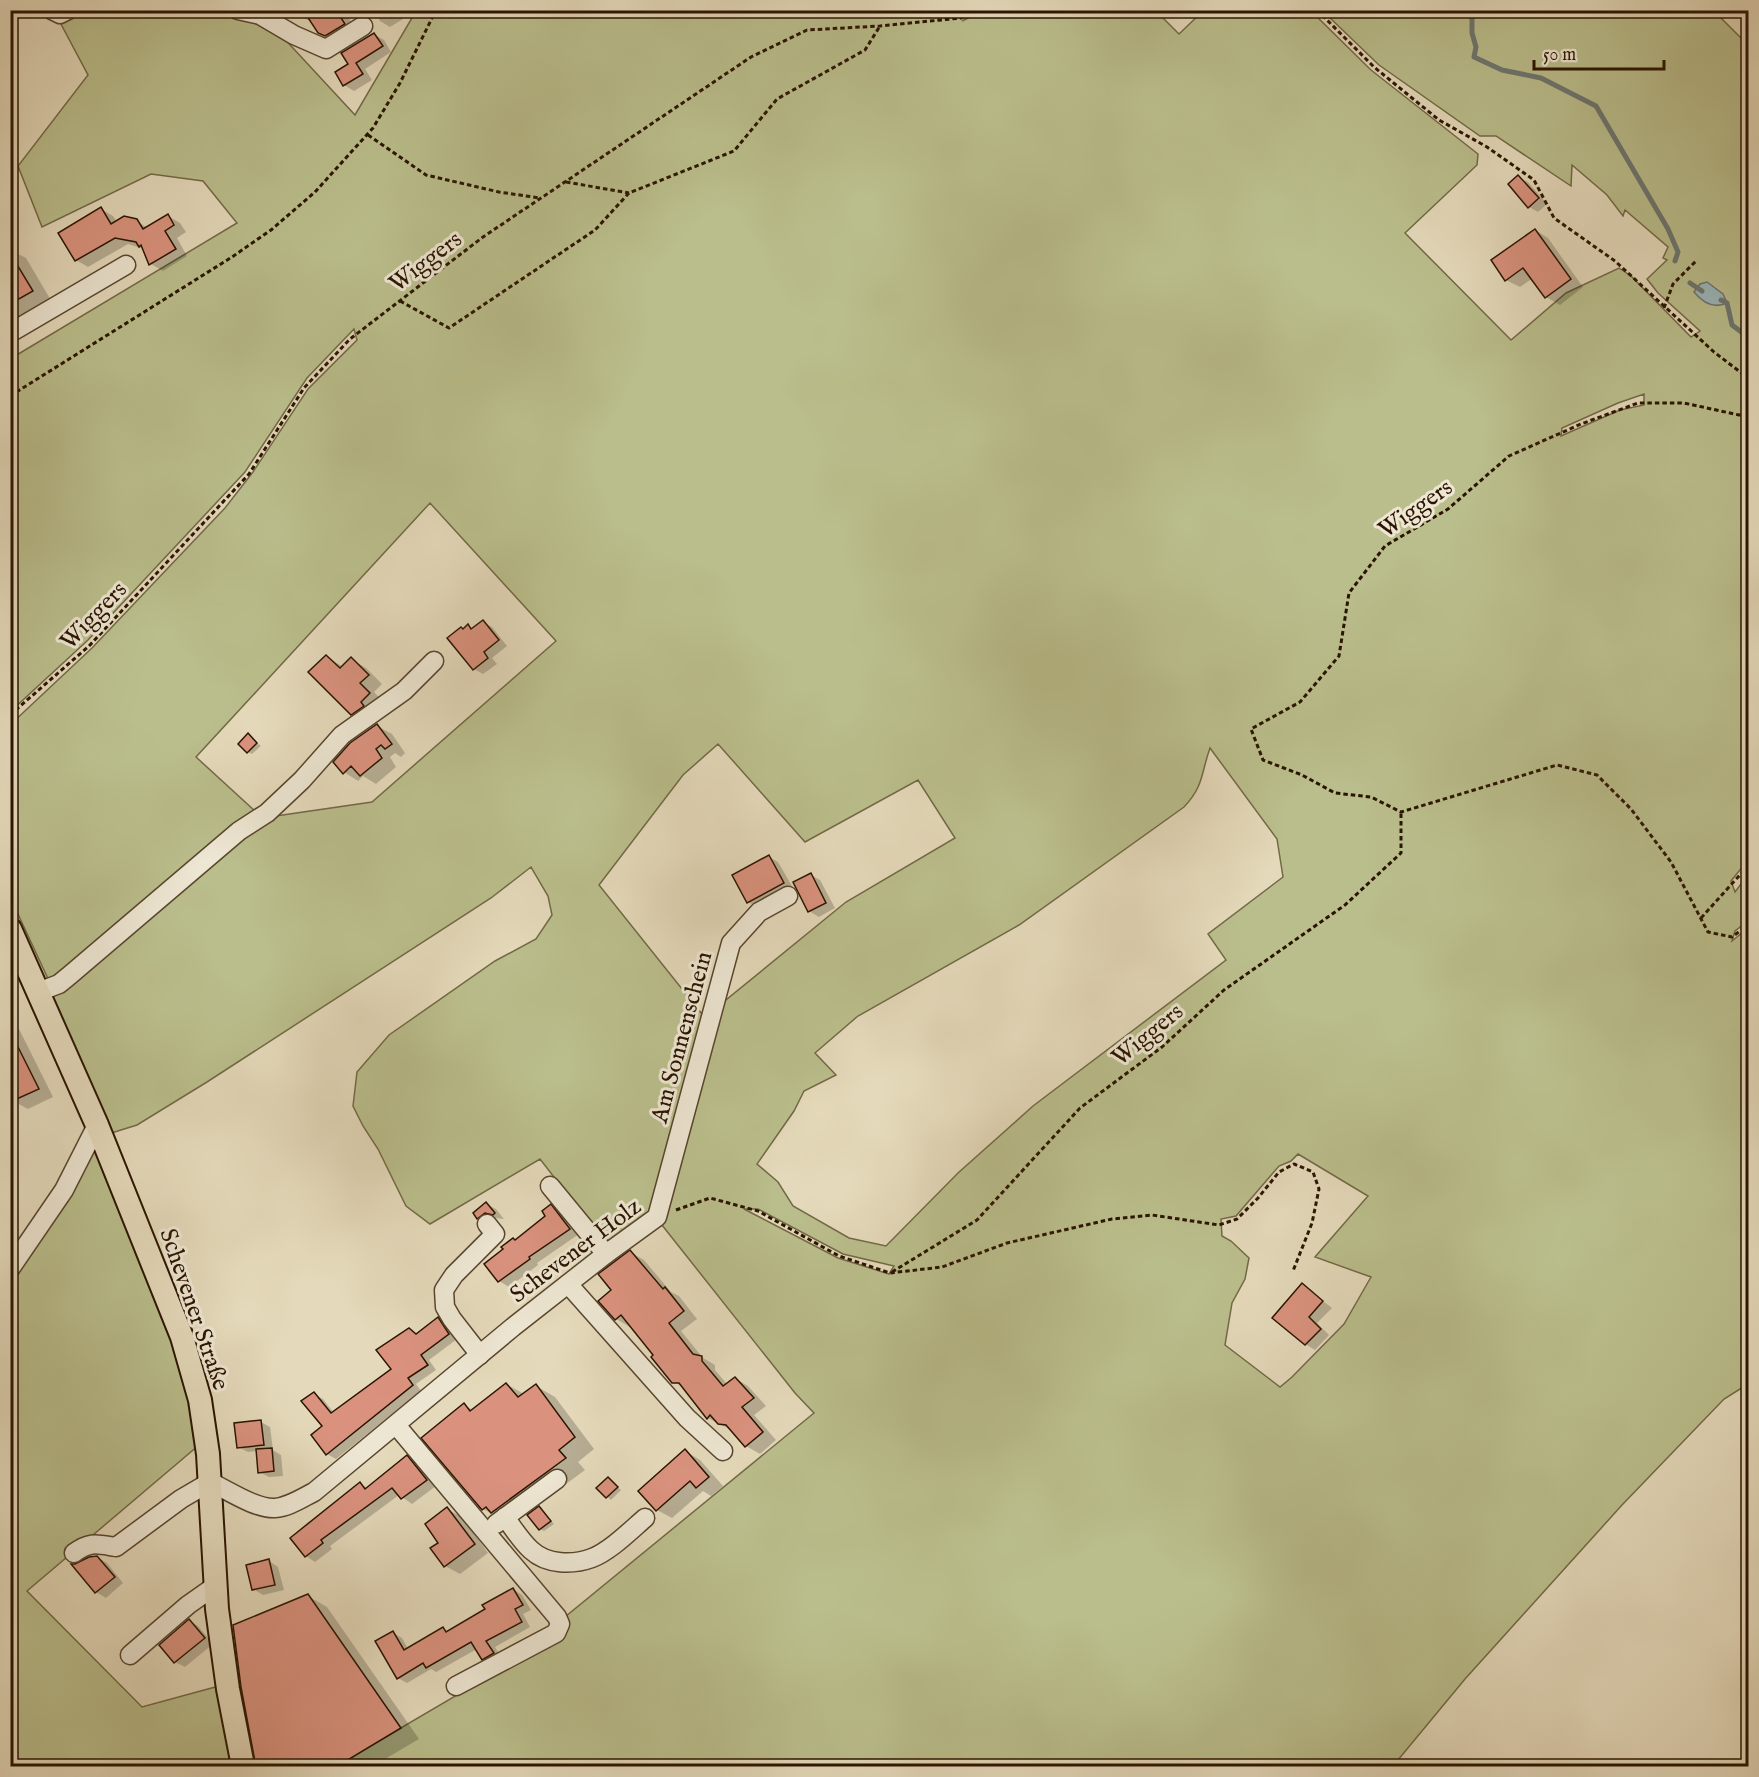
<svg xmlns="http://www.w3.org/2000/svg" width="1759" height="1777" font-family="'IM FELL English',serif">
	<rect width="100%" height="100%" fill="#e4d9ba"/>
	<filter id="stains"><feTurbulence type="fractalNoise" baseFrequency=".00333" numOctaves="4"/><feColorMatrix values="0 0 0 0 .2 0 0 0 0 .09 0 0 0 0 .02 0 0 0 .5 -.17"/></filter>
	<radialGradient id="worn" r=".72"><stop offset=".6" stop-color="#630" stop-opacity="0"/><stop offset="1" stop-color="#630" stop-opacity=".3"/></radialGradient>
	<g fill="#babe8c" stroke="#726946" stroke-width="1.5" fill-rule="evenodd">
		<path d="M1155 10 1179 34 1203 11H1311L1371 70 1478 154 1477 165 1405 233 1511 340 1566 293 1619 268 1631 276 1691 337 1700 331 1658 293 1647 279 1667 260 1663 258 1668 247 1625 210 1623 216 1607 195 1572 165 1571 186 1496 136H1480L1379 65 1329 17 1330 11H1714L1748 45V860L1731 881 1735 892 1748 875V921L1735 931 1732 941 1748 928V1384L1724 1399 1622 1505 1465 1679 1393 1766H336L561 1634 565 1617 814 1413 795 1393 658 1220 721 1004 846 902 955 838 918 780 805 842 718 744 683 775 599 885 706 1019 652 1216 609 1248 540 1159 430 1224 406 1206 378 1149 363 1126 353 1106 357 1072 389 1035 495 961 536 939 552 915 548 896 531 867 491 898 207 1082 137 1125 108 1134 50 994 269 817 372 802 556 641 430 503 196 757 256 812 50 983 11 899V724L92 648 225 508 253 472 308 389 357 340 354 329 307 378 245 472 88 640 11 711 10 584 15 582 10 577V359L237 223 203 181 151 174 42 227 18 166 88 75 54 11H249L280 34 355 115 416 11H977L962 21 983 11ZM1644 394V405L1620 410 1561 436 1562 428 1618 403ZM1210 748 1277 839 1283 877 1208 934 1226 960 1033 1106 958 1173 886 1246 849 1238 793 1206 778 1182 757 1164 794 1111 804 1091 836 1075 815 1053 858 1016 1019 925 1184 807C1204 786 1201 773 1210 748ZM1298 1154 1368 1196 1315 1257 1371 1277 1344 1324 1292 1377 1280 1387 1225 1345 1232 1303 1245 1279 1249 1258 1231 1241 1222 1236 1221 1219 1236 1216 1279 1166 1291 1161ZM744 1209H758L843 1254 894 1266 889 1274 838 1258Z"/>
		<polygon points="95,1148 167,1321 192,1398 199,1445 27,1591 142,1707 219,1686 236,1766 10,1766 11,1278 31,1250"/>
	</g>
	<path fill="#9ab7bb" stroke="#6d7670" stroke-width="1.5" d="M1707 282 1723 294 1727 303C1714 309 1703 303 1694 292L1700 284Z"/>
	<g fill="#0003">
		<polygon points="297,10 344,10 358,33 335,41 319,32 314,23 300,16"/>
		<polygon points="374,10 398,10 403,19 390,27 380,21"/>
		<polygon points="375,35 384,40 391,52 365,69 372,80 354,91 344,85 337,72 350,65"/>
		<polygon points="1518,177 1528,182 1547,204 1538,212 1529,207"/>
		<polygon points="101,209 113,216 117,222 136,221 148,228 168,216 180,223 186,232 177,238 187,256 163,271 151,264 144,249 128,244 88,267 76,260"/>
		<polygon points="1535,230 1548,238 1583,287 1560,305 1546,297 1533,278 1520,287 1506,280"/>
		<polygon points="10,250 26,258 52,302 10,326"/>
		<polygon points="483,622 492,627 507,646 492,658 497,664 483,674 474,669 464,630 468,626 473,629"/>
		<polygon points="326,656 343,667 351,659 366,668 382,684 374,692 384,702 367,722 352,714"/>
		<polygon points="377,726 392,734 405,753 401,757 395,753 390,757 396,767 376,784 363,776 358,781 344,772"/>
		<polygon points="248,735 261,746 252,754 248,752"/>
		<polygon points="769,857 778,862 793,888 758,907 748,902"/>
		<polygon points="811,875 820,880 835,908 819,917 809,911"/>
		<polygon points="10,1023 19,1029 53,1097 28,1109 13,1101 10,1096"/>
		<polygon points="486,1204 496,1209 504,1219 495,1218 488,1223 478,1218"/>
		<polygon points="551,1206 560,1212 579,1234 537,1263 538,1265 509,1287 499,1281 516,1241 548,1216"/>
		<polygon points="630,1252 644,1260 671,1292 679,1296 697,1319 681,1331 703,1358 715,1365 715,1370 727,1384 735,1378 748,1386 766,1406 754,1415 776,1440 760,1454 746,1446 733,1431 708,1418 684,1388 673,1381 631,1325 630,1327 616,1319 613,1290"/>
		<polygon points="1302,1285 1332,1308 1317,1323 1329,1335 1315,1350 1305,1344"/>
		<polygon points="438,1319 447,1324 457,1339 429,1360 436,1370 416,1384 421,1391 336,1459 327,1454 325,1427 314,1394 323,1399 334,1413 393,1369 409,1329 418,1335"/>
		<polygon points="506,1384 524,1394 536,1386 555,1397 594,1449 578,1462 585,1470 512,1524 483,1509 464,1405 473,1410"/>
		<polygon points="261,1422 270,1427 273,1450 281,1455 283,1476 269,1477 259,1472 257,1451 248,1452 238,1447"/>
		<polygon points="685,1451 700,1460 723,1486 711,1496 703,1491 672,1518 657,1510"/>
		<polygon points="407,1457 416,1462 436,1486 412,1504 399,1495 330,1546 332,1549 315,1562 306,1556 360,1484 368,1488"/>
		<polygon points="608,1479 621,1490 611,1500 598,1488"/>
		<polygon points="539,1508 554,1524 544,1531 540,1529"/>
		<polygon points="447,1509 462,1517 488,1553 460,1574 445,1566 440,1543"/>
		<polygon points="97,1557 107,1563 123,1583 106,1598 96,1592 74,1565"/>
		<polygon points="269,1561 278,1567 284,1590 263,1595 253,1589"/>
		<polygon points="513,1589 522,1595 531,1610 523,1614 530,1627 495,1647 502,1659 492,1664 483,1659 477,1649 436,1672 431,1669 407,1683 398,1678 393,1633 402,1638 408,1649 443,1629 448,1632 487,1610"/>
		<polygon points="308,1596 327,1607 419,1739 373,1766 257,1766"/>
		<polygon points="189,1621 198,1626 213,1644 185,1667 175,1662 161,1645"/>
	</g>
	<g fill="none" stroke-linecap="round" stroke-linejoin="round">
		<g stroke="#6d7670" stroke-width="5">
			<polyline points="1472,10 1472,33 1476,47 1474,57 1502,70 1541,78 1596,106 1668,229 1678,252 1675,261"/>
			<polyline points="1690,283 1702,291"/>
			<polyline points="1721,300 1727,303 1732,325 1748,337"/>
		</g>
	</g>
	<g fill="#da927e" stroke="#2a1400" stroke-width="1.5">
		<polygon points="303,10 336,10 345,24 325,36 318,33"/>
		<polygon points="374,33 383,46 356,63 363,74 343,86 335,72 348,64 341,53"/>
		<polygon points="1518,175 1539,198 1528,208 1508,184"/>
		<polygon points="101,207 111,224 124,216 137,219 143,229 168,214 174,225 165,231 176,249 149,265 141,245 139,247 136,242 115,238 75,261 58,233"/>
		<polygon points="1535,229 1571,279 1545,298 1523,268 1505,281 1491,260"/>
		<polygon points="10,253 33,291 10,304"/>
		<polygon points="483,620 499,640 484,652 488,658 473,670 447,638 461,627 463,629 468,624 471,629"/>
		<polygon points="326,655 340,668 351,657 369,675 360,683 370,693 361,702 364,706 351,715 308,672"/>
		<polygon points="377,724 392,744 385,749 381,745 376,749 382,758 360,776 351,766 343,774 333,762 350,743"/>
		<polygon points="248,733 257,743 247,753 238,744"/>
		<polygon points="769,855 784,883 747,903 732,875"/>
		<polygon points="811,873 826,903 808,912 793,882"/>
		<polygon points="10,1031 39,1089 10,1102"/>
		<polygon points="486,1202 495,1213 493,1215 485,1213 477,1219 473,1213"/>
		<polygon points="551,1204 570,1229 529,1257 530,1259 498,1282 484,1264 503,1249 501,1247 513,1238 515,1240 545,1216 542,1211"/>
		<polygon points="630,1250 663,1289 665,1287 684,1311 669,1323 693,1354 702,1356 702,1361 723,1386 735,1377 754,1398 742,1407 763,1432 745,1447 726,1425 718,1424 710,1415 707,1419 679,1383 672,1383 651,1357 653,1355 621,1315 615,1320 598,1301 611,1290 598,1274"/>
		<polygon points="1302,1283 1323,1301 1309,1317 1321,1329 1305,1345 1272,1318"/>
		<polygon points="438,1317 449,1334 421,1355 428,1365 408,1378 413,1385 326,1455 311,1435 322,1426 301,1401 314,1392 331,1413 391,1369 376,1350 409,1328 416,1334"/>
		<polygon points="506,1383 518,1397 536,1384 575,1437 559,1450 566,1458 491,1513 486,1507 482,1510 421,1438 464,1403 470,1411"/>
		<polygon points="261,1420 264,1445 237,1448 234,1423"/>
		<polygon points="272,1448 274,1471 258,1473 256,1449"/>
		<polygon points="685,1449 709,1477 696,1488 690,1481 656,1511 638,1491"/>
		<polygon points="407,1455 427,1480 401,1499 392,1488 321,1540 323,1543 305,1557 290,1538 360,1482 365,1489"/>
		<polygon points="608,1477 618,1487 606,1498 596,1488"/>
		<polygon points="539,1506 551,1521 539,1530 527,1515"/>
		<polygon points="447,1507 475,1544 444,1567 430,1548 438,1543 425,1524"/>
		<polygon points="97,1556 115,1577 95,1593 71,1564 75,1564 89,1557"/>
		<polygon points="269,1559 275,1585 252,1590 246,1565"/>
		<polygon points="513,1588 523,1605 515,1609 522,1622 486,1641 494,1653 482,1660 471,1642 426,1668 423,1663 397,1679 375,1641 393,1631 404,1650 443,1627 446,1632 485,1609 482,1605"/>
		<polygon points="308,1594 401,1728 336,1767 256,1767 241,1687 233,1625"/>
		<polygon points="189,1619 205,1638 174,1663 159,1645"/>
	</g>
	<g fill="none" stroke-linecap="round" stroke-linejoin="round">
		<defs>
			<g id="minor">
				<polyline points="52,10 60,14 68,10"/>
				<polyline points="238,10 260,15 294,35 326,49 363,26"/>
				<polyline points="10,333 126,265"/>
				<polyline points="38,992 59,984 70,975 239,831 267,813 302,780 342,735 404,691 434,661"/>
				<polyline points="550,1186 606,1254"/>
				<polyline points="10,1269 64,1190 97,1125"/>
				<polyline points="568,1284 687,1418 723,1451"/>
				<polyline points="480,1355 452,1319 445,1307 444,1290 454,1275 495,1234 487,1224"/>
				<polyline points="396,1425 557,1617 560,1624 556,1633 456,1686"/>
				<path d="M505 1517C513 1528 521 1541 531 1550 547 1565 573 1565 592 1558 610 1551 630 1531 645 1518"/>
				<polyline points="496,1524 557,1479"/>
				<path d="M74 1553C90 1541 97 1544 116 1547L181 1499 210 1482C228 1490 255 1509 275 1508 289 1507 302 1498 314 1492L513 1327 606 1254 657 1217 731 943 759 912 788 896"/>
				<polyline points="130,1655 188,1605 215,1586"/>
			</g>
			<polyline id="major" points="10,929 97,1125 182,1337 200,1400 208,1454 217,1609 228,1689 243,1766"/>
		</defs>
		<use href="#minor" stroke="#58452e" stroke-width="21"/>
		<use href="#major" stroke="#2a1400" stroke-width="26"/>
		<g stroke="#2a1400" stroke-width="3" stroke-dasharray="4.5 3" stroke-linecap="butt">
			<polyline points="1317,10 1374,67 1439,120 1487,147 1534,180 1554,218 1615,261 1714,352 1748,378"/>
			<polyline points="1324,17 1326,10"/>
			<polyline points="368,135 426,175 499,192 540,198"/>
			<polyline points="566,182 629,193"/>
			<polyline points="400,301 449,328 595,230 629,193 734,151 777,99 865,50 880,26"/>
			<polyline points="1664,308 1673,284 1696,261"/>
			<polyline points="10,396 232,257 271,230 315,192 373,128 400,83 436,10"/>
			<polyline points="1748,414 1739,415 1684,403 1638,403 1581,424 1509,456 1448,509 1385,546 1349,593 1339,656 1300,702 1251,729 1263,760 1302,775 1335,793 1371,797 1401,812 1557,765 1597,775 1631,809 1671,862 1708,932 1732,937 1748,925"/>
			<polyline points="10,715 89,646 249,474 304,388 350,339 483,237 751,57 807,30 880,26 961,18 975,10"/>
			<polyline points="1701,918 1748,866"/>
			<polyline points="676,1210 710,1198 758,1211 839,1256 890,1273 942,1267 1007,1243 1112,1219 1152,1215 1219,1225 1237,1219 1258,1198 1279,1172 1294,1164 1313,1172 1319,1189 1312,1223 1293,1271"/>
			<polyline points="892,1272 977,1220 1080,1108 1162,1047 1224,990 1345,905 1401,853 1401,812"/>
		</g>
		<use href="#minor" stroke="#ede6d2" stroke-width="18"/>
		<use href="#major" stroke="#e4d9ba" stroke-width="22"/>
	</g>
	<g text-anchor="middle" stroke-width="6" stroke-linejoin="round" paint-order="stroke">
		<g font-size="24" fill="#2a1400" stroke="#ede6d2">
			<text transform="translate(425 261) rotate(-37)" y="8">Wiggers</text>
			<text transform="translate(1415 508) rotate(-35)" y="8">Wiggers</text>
			<text transform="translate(93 615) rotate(-46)" y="8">Wiggers</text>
			<text transform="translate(1147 1034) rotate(-39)" y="8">Wiggers</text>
			<text transform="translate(681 1037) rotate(-75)" y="8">Am Sonnenschein</text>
			<text transform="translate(575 1250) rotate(-37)" y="8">Schevener Holz</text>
			<text transform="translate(195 1309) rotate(71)" y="8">Schevener Straße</text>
		</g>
	</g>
	<rect width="1759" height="1777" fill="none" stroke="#e4d9ba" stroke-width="36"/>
	<rect x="12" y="12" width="1735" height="1753" fill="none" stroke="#2a1400" stroke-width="3"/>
	<rect x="18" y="18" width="1723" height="1741" fill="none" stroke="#2a1400" stroke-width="1.5"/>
	<path d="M1534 60v9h130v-9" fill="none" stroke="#2a1400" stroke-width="3"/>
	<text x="1543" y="60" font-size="18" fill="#2a1400" stroke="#ede6d2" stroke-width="4.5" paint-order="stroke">50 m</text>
	<rect width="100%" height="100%" filter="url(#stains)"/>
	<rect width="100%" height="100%" fill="url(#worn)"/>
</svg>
